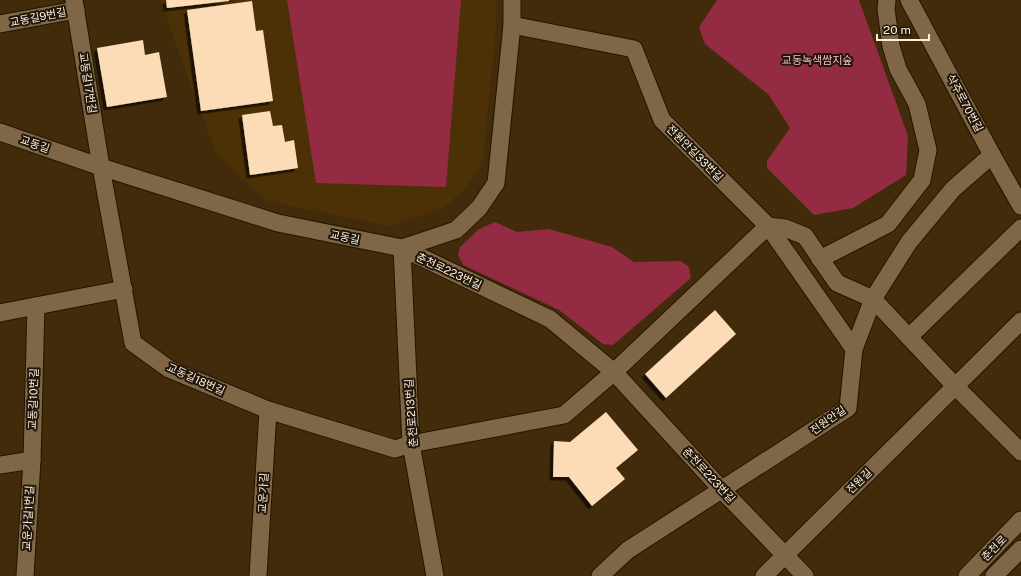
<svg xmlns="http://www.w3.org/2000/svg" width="1021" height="576" font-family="'Public Sans','Noto Sans KR',sans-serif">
	<defs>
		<filter id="shadow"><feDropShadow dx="-3.5" dy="3.5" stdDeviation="0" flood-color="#0009"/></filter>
	</defs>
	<rect width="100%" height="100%" fill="#422b0b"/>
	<polygon fill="#4c3107" points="160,0 496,0 496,28 483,160 467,186 444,208 390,226 266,201 215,151"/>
	<g fill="#932b42">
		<polygon points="287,0 461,0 446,187 316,183"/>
		<polygon points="717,0 859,0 908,136 906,175 853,208 814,215 767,168 767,161 790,128 769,95 705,44 699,27"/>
		<polygon points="495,222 517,232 549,229 612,247 634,262 681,261 689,267 691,278 613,345 603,344 559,310 463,265 458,255 460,247 479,229"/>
	</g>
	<g fill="#fbdcb7" filter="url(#shadow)">
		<polygon points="166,0 229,0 229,1 167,8"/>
		<polygon points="252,1 256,31 263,30 273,101 201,111 187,10"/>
		<polygon points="143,40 145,55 159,52 167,97 107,107 97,48"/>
		<polygon points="270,111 273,126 282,125 285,142 294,140 298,168 250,175 242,115"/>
		<polygon points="715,310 736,334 666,398 645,374"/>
		<polygon points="606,412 638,450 616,468 625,479 592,506 569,477 553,477 554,441 570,442"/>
	</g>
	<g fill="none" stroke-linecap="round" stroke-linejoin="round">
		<defs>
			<g id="minor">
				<polyline points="74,0 101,167 133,343 169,369 268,410 395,449 411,444 564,415 614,372 768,226 785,228 805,236 826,267 837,283 873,299 955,386 1021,452"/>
				<polyline points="909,0 992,155 1021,206"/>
				<polyline points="0,24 76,10"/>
				<polyline points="512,25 634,49 662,120 768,226 854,349"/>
				<polyline points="0,132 101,167 278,223 402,248 456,230 479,208 496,183 512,25 512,0"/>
				<polyline points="820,259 888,224 922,180 928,150 917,104 898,69 891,46 886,9 887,0"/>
				<polyline points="0,313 124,289"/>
				<polyline points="909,337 1021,228"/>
				<polyline points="0,465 32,460"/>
				<polyline points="25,576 32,460 36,306"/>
				<polyline points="258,576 268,410"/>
				<polyline points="435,576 411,444 402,248 550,319 614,372 722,490 805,576"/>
				<polyline points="600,576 628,550 848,408 854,349 873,299 909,242 953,189 992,155"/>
				<polyline points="764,576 1021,321"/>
				<polyline points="967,576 1021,520"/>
				<polyline points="994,576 1021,549"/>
			</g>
		</defs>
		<use href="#minor" stroke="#251400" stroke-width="19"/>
		<use href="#minor" stroke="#7f6646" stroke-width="17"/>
	</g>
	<g text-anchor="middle" stroke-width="4" stroke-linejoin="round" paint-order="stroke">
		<g font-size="11" fill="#fdefdd" stroke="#201609">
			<text transform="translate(38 17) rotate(-11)" y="4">교동길9번길</text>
			<text transform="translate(88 83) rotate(81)" y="4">교동길17번길</text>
			<text transform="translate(965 103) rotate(62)" y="4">삭주로70번길</text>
			<text transform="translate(35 144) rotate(19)" y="4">교동길</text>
			<text transform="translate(695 153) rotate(45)" y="4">전원안길33번길</text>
			<text transform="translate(345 237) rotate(12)" y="4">교동길</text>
			<text transform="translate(449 271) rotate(25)" y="4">춘천로223번길</text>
			<text transform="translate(196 379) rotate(24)" y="4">교동길18번길</text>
			<text transform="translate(33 399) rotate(-88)" y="4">교동길10번길</text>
			<text transform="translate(411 413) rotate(-94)" y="4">춘천로213번길</text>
			<text transform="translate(828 420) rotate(-35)" y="4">전원안길</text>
			<text transform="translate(709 475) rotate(47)" y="4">춘천로223번길</text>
			<text transform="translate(859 481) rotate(-45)" y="4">전원길</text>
			<text transform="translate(263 493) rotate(-87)" y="4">교운가길</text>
			<text transform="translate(28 518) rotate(-87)" y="4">교운가길1번길</text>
			<text transform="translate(994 548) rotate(-46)" y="4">춘천로</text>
		</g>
		<g font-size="11" fill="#fbbec4" stroke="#201609">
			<text x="817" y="64">교동녹색쌈지숲</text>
		</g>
	</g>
	<path d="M877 34v6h52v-6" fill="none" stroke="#fdefdd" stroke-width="2"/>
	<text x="883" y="34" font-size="12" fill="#fdefdd" stroke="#201609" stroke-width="3" paint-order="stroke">20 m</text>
</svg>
